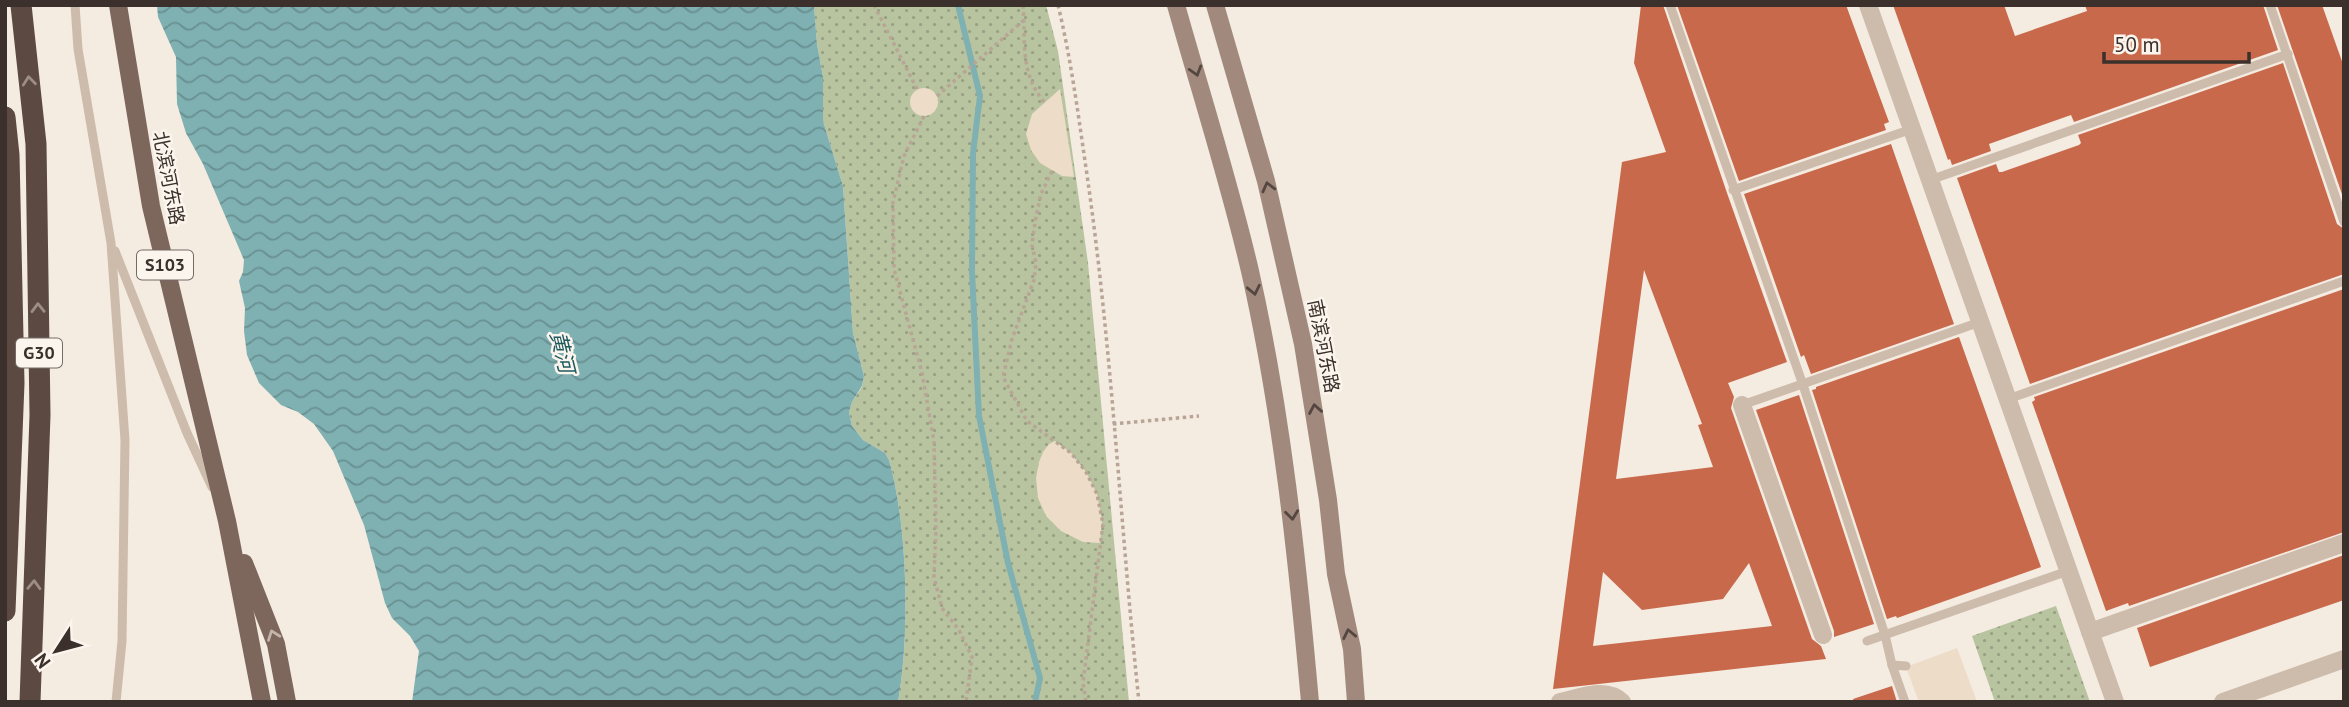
<svg xmlns="http://www.w3.org/2000/svg" width="2349" height="707" font-family="'PT Sans','Noto Sans SC',sans-serif">
	<defs>
		<pattern id="grass-dots" width="8" height="8" patternUnits="userSpaceOnUse" patternTransform="scale(1.75)"><rect width="8" height="8" fill="#b8c4a0"/><path d="M2 2h.1M6 6h.1" fill="none" stroke="#97a083" stroke-width="1.8" stroke-linecap="round"/></pattern>
		<pattern id="water-waves" width="16" height="10" patternUnits="userSpaceOnUse" patternTransform="scale(1.75)"><rect width="16" height="10" fill="#7fb0b2"/><path d="M0 5q4-4 8 0t8 0" fill="none" stroke="#699091"/></pattern>
	</defs>
	<rect width="100%" height="100%" fill="#f4ebe1"/>
	<g fill="url(#grass-dots)">
		<path d="M814 5H1046L1058 51 1088 263 1129 702H898C910 634 908 527 889 460L885 453 863 440 852 426 849 412 852 402 862 387 864 376 853 333 843 186 823 121V77L817 44Z"/>
		<polygon points="2056,606 2090,702 1995,702 1972,636"/>
	</g>
	<g fill="#ecdcc8">
		<circle cx="924" cy="102" r="14"/>
		<polygon points="1060,89 1074,177 1062,176 1040,163 1031,150 1026,134 1032,114"/>
		<polygon points="1055,441 1071,453 1086,472 1097,494 1102,520 1100,543 1083,542 1061,531 1046,516 1038,498 1036,478 1039,462 1043,452 1049,444"/>
		<polygon points="1957,648 1977,702 1919,702 1906,667"/>
	</g>
	<path fill="url(#water-waves)" d="M157 5H814L817 44 823 77V121L843 186 853 333 864 376 862 386 852 402 849 412 852 426 863 440 885 453 889 460C908 527 910 634 898 702H412L419 651 410 636 392 618 385 603 364 525 333 451 314 424 298 412 281 405 259 383 247 355 244 331 245 308 239 281 243 272 244 260 203 164 186 133 177 104 176 57 158 17Z"/>
	<g fill="none" stroke-linecap="round" stroke-linejoin="round">
		<polyline stroke="#7fb0b2" stroke-width="6" points="958,5 980,96 973,153 972,272 979,416 1008,563 1040,678 1035,702"/>
	</g>
	<g fill="#c8694b" fill-rule="evenodd">
		<path d="M1641 5H1663L1727 193 1787 362 1728 383 1734 397 1731 408 1812 639 1821 646 1826 659 1553 689 1622 162 1666 152 1634 63ZM1644 270 1702 424 1698 425 1713 467 1616 479ZM1749 563 1772 626 1593 646 1603 572 1642 610 1723 599Z"/>
		<polygon points="1677,5 1846,5 1889,122 1884,124 1886,130 1739,181"/>
		<polygon points="1893,5 2004,5 2015,36 2087,11 2085,5 2263,5 2278,50 2074,122 2071,115 1989,144 1991,151 1952,165 1950,159 1948,160"/>
		<polygon points="2277,5 2322,5 2344,67 2344,200"/>
		<polygon points="2283,63 2337,224 2344,229 2344,274 2030,384 1957,178 1996,164 1999,172 2002,172 2079,145 2081,143 2078,135"/>
		<polygon points="1891,144 1954,324 1811,374 1804,355 1801,357 1744,194"/>
		<polygon points="2344,289 2344,532 2129,606 2128,603 2106,611 2032,402 2035,400 2034,397"/>
		<polygon points="1959,337 2041,567 1897,618 1896,616 1887,619 1812,390 1816,389 1816,387"/>
		<polygon points="1799,395 1874,624 1834,637 1834,631 1756,410"/>
		<polygon points="2344,555 2344,600 2150,667 2137,628"/>
		<polygon points="1892,686 1897,702 1854,702 1853,699"/>
	</g>
	<g fill="none" stroke-linecap="round" stroke-linejoin="round">
		<g stroke="#b9a596" stroke-width="3.5" stroke-dasharray="3.5 3.5" stroke-linecap="butt">
			<polyline points="874,5 917,89"/>
			<path d="M1023 5C1026 42 1019 71 1044 102"/>
			<path d="M1058 5C1071 59 1078 113 1086 168 1112 345 1120 524 1139 702"/>
			<polyline points="937,96 1024,20"/>
			<polyline points="924,116 904,156 893,202 894,269 922,373 934,441 936,529 934,577 942,608 959,630 972,657 966,702"/>
			<polyline points="1052,171 1041,194 1035,222 1032,245 1036,263 1034,280 1012,339 1003,377 1027,421 1071,453 1086,472 1097,494 1103,524 1083,683 1086,702"/>
			<polyline points="1113,424 1199,416"/>
		</g>
		<g stroke="#cdbbac" stroke-width="9">
			<polyline points="75,5 78,49 111,243 125,440 122,641 116,702"/>
			<polyline points="1670,5 1803,385 1885,635 1892,665 1906,666"/>
			<polyline points="2270,5 2344,222"/>
			<polyline points="1930,180 2288,54"/>
			<polyline points="1733,190 1912,129"/>
			<polyline points="115,251 187,433 212,487"/>
			<polyline points="2008,399 2344,281"/>
			<polyline points="1742,405 1980,322"/>
			<polyline points="1867,641 2068,571"/>
			<polyline points="1892,665 1905,702"/>
		</g>
		<g stroke="#cdbbac" stroke-width="18">
			<polyline points="1868,5 2115,702"/>
			<polyline points="1742,405 1823,635"/>
			<polyline points="2090,632 2344,543"/>
			<path d="M1560 702C1579 698 1606 686 1622 702"/>
			<polyline points="2223,702 2344,659"/>
		</g>
		<g stroke="#a18a7d" stroke-width="18">
			<path d="M1176 5C1201 94 1229 181 1250 271 1282 413 1297 557 1310 702"/>
			<polyline points="1215,5 1266,181 1303,344 1328,500 1336,574 1352,649 1356,702"/>
		</g>
		<g stroke="#7d675c" stroke-width="18">
			<polyline points="118,5 151,206 227,521 262,702"/>
			<polyline points="244,563 276,644 287,702"/>
		</g>
		<g stroke="#5c4a42" stroke-width="21">
			<polyline points="21,5 36,144 40,415 30,702"/>
			<polyline points="5,117 9,155 14,383 5,611"/>
		</g>
	</g>
	<defs><path id="oneway-chevron" d="M-2-3.5L2.5 0L-2 3.5" fill="none" stroke-width="1.6" stroke-linecap="round" stroke-linejoin="round" transform="scale(1.75)"/></defs>
	<g stroke="#544640">
		<use href="#oneway-chevron" transform="translate(1196 71) rotate(73)"/>
		<use href="#oneway-chevron" transform="translate(1268 187) rotate(-104)"/>
		<use href="#oneway-chevron" transform="translate(1254 290) rotate(78)"/>
		<use href="#oneway-chevron" transform="translate(1315 409) rotate(-100)"/>
		<use href="#oneway-chevron" transform="translate(1292 515) rotate(83)"/>
		<use href="#oneway-chevron" transform="translate(1349 634) rotate(-102)"/>
	</g>
	<g stroke="#9c8e87">
		<use href="#oneway-chevron" transform="translate(29 81) rotate(-96)"/>
		<use href="#oneway-chevron" transform="translate(38 308) rotate(-91)"/>
		<use href="#oneway-chevron" transform="translate(34 585) rotate(-88)"/>
	</g>
	<use stroke="#c2b5ac" href="#oneway-chevron" transform="translate(273 635) rotate(-110)"/>
	<g text-anchor="middle" stroke-width="5" stroke-linejoin="round" paint-order="stroke">
		<g fill="#fbf5ee" stroke="#756b66" stroke-width="2">
			<rect x="137" y="250.5" width="56" height="29" rx="5"/>
			<rect x="16" y="338.5" width="46" height="29" rx="5"/>
		</g>
		<g font-size="18" font-weight="bold" fill="#3b302b">
			<text x="165" y="271">S103</text>
			<text x="39" y="359">G30</text>
		</g>
		<g font-size="19" fill="#3b302b" stroke="#fbf5ee">
			<text transform="translate(169 178) rotate(79)" y="7">北滨河东路</text>
			<text transform="translate(1324 346) rotate(79)" y="7">南滨河东路</text>
		</g>
		<g font-size="21" font-style="italic" fill="#1f5a5e" stroke="#fbf5ee">
			<text transform="translate(562 352) rotate(76)" y="7">黄河</text>
		</g>
	</g>
	<rect width="2349" height="707" fill="none" stroke="#3b302b" stroke-width="14"/>
	<g transform="translate(56 651) rotate(234)" stroke="#fbf5ee" stroke-width="5" paint-order="stroke">
	<path d="M0-5L12 26L0 18L-12 26Z" fill="#3b302b"/>
	<text y="-10" font-size="19" font-weight="bold" text-anchor="middle" fill="#3b302b">N</text>
	</g>
	<path d="M2104 52v10h145v-10" fill="none" stroke="#3b302b" stroke-width="3.5"/>
	<text x="2114" y="52" font-size="21" fill="#3b302b" stroke="#fbf5ee" stroke-width="5" paint-order="stroke">50 m</text>
</svg>
